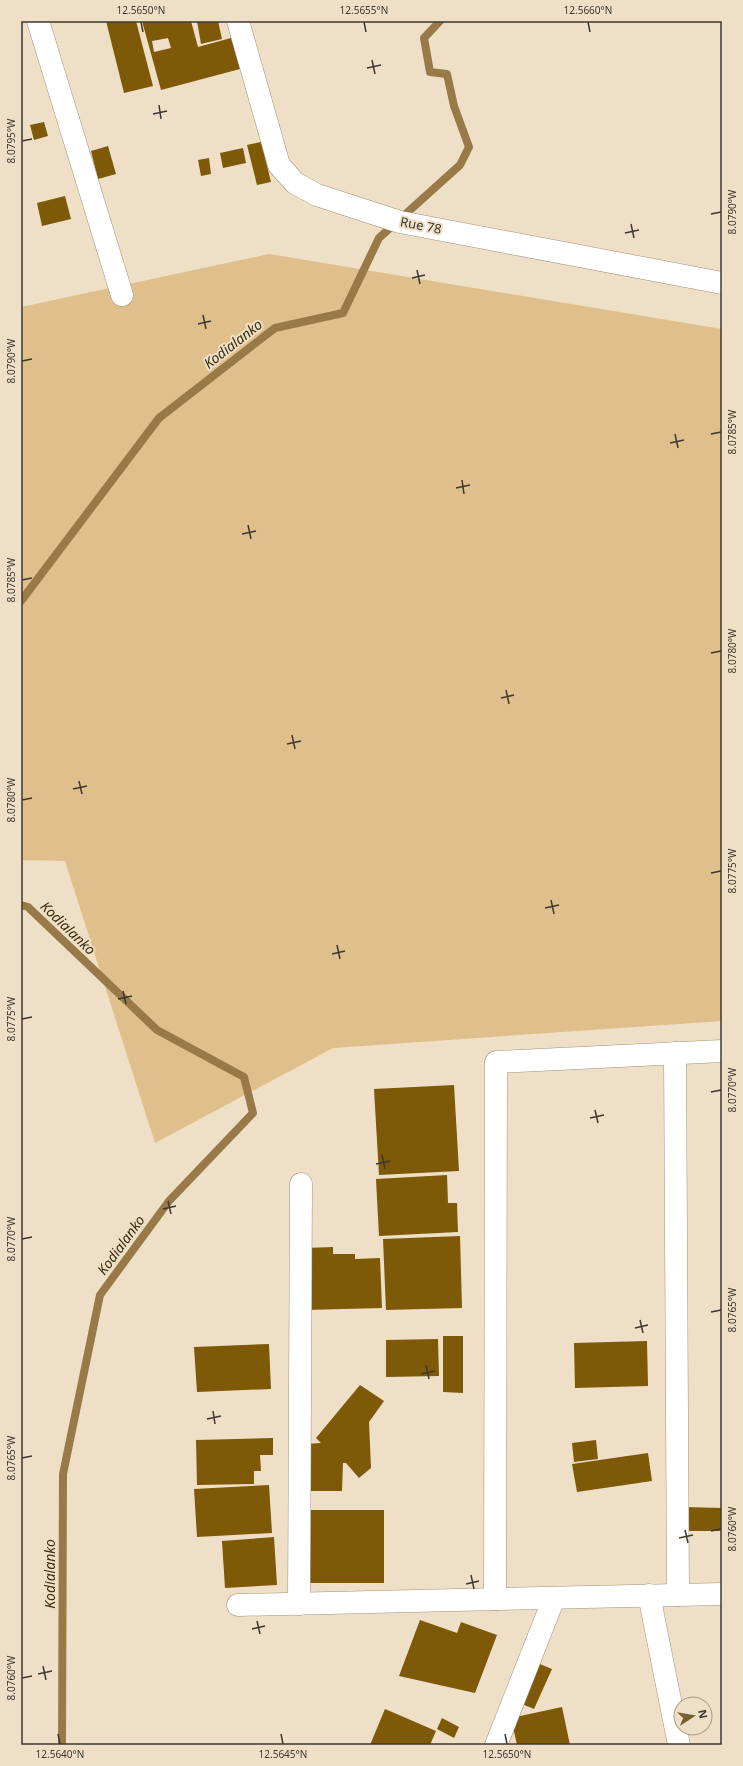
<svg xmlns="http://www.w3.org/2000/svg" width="743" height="1766" font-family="'Noto Sans',sans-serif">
	<rect width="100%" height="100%" fill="#eedfc6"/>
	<polygon fill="#dfc08c" points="269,254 722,329 722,1021 333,1048 155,1143 65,861 21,860 21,307"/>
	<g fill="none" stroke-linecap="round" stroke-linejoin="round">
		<g stroke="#987a48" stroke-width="8">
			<polyline points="21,601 159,418 275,328 343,313 379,238 460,165 469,147 454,106 447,74 430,72 424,38 440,21"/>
			<polyline points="21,905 28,907 157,1030 244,1077 253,1113 169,1201 100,1295 63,1474 62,1745"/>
		</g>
	</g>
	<g fill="#7d5908" fill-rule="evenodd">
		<polygon points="106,21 136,21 153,86 124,93"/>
		<path d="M142 21H191L198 47 231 38 240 69 161 90ZM168 38 171 48 154 52 152 41Z"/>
		<polygon points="197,21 218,21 222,39 201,44"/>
		<polygon points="44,122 48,136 34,140 30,125"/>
		<polygon points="261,142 271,182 257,185 247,145"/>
		<polygon points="108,146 116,174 98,179 91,151"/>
		<polygon points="243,148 246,163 223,168 220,153"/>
		<polygon points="209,158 211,174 201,176 198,160"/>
		<polygon points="65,196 71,219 42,226 37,203"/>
		<polygon points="454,1085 459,1171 379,1175 374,1089"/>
		<polygon points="447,1175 448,1203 457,1203 458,1232 379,1236 376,1179"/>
		<polygon points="460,1236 462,1308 386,1310 383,1239"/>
		<polygon points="333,1247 333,1254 355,1254 355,1259 380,1258 382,1308 305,1310 304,1248"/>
		<polygon points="443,1336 463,1336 463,1393 443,1392"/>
		<polygon points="438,1339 439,1376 386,1377 386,1340"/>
		<polygon points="647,1341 648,1386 575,1388 574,1343"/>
		<polygon points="269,1344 271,1389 197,1392 194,1347"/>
		<polygon points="360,1385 384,1401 369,1422 371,1468 359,1478 346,1463 343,1463 342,1491 307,1491 305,1444 321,1443 316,1438"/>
		<polygon points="273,1438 273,1455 260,1455 261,1471 254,1471 254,1484 197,1485 196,1440"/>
		<polygon points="596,1440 598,1459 574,1462 572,1443"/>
		<polygon points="648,1453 652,1481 577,1492 572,1464"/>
		<polygon points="269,1485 272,1533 197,1537 194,1489"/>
		<polygon points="684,1507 722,1508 722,1531 684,1531"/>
		<rect x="303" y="1510" width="81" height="73"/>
		<polygon points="274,1537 277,1585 225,1588 222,1541"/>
		<polygon points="420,1620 457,1633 461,1622 497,1635 475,1693 399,1676"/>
		<polygon points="535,1662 552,1669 534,1709 517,1702"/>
		<polygon points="562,1707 570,1745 517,1745 511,1718"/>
		<polygon points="385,1709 436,1731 430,1745 370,1745"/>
		<polygon points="442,1718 459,1727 454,1738 437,1729"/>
	</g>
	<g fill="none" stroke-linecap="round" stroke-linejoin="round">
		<defs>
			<g id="minor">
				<polyline points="38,21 122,295"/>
				<polyline points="238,21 279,165 295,183 317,195 400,222 722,283"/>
				<polyline points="675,1053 678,1595"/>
				<polyline points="649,1595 679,1745"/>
				<polyline points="495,1599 496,1062 722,1051"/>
				<polyline points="299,1604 301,1184"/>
				<polyline points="238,1605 722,1594"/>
				<polyline points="496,1745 554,1598"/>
			</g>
		</defs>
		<use href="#minor" stroke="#a1927b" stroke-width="23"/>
		<use href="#minor" stroke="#fff" stroke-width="22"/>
	</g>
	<path fill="none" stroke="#3e382e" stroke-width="1.5" d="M141 22 143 32M364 22 366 32M588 22 590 32M372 60 375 74M367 68 381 65M159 105 161 119M153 114 167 111M22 141 32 139M711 214 721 212M631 224 634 238M625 233 639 230M417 270 420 284M412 278 425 275M203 315 206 329M198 324 211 321M22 361 32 359M675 434 678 448M711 434 721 432M670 443 684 440M462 480 464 494M456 488 470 485M248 525 251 539M242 534 256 531M22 580 32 578M711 653 721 651M506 690 509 704M501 698 514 695M292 735 295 749M287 744 301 741M79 781 82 794M73 789 87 786M22 800 32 798M711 873 721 871M551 900 554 914M545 908 559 905M337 945 340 959M332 954 345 951M123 991 126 1004M118 999 132 996M22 1019 32 1017M711 1092 721 1090M595 1110 598 1123M590 1118 604 1115M382 1155 385 1169M376 1164 390 1161M168 1201 171 1214M163 1209 176 1206M22 1239 32 1237M711 1312 721 1310M640 1320 643 1333M635 1328 648 1325M426 1365 429 1379M421 1374 435 1371M213 1411 215 1424M207 1419 221 1416M22 1458 32 1456M685 1530 688 1543M711 1531 721 1529M679 1538 693 1535M471 1575 474 1589M466 1584 479 1581M257 1621 260 1634M252 1629 265 1626M43 1666 46 1680M38 1674 52 1671M22 1678 32 1676M58 1734 60 1744M281 1734 283 1744M505 1734 507 1744"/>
	<g text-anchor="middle" stroke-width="4" stroke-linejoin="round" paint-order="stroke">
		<g font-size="13" fill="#3e382e" stroke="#eedfc6">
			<text transform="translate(421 225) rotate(11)" y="5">Rue 78</text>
		</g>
		<g font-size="14" font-style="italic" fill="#3d2c0d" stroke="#eedfc6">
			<text transform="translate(233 344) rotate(-38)" y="5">Kodialanko</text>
			<text transform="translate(68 928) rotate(44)" y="5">Kodialanko</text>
			<text transform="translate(121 1245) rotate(-54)" y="5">Kodialanko</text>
			<text transform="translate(50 1574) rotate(-90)" y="5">Kodialanko</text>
		</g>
	</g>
	<rect width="743" height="1766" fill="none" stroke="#eedfc6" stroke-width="44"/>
	<g transform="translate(693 1716) rotate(78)"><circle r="19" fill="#eedfc6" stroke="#a89c89"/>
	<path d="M0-3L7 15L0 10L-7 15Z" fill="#795e30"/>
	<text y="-6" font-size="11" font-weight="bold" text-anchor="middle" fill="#3e382e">N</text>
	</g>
	<rect x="22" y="22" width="699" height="1722" fill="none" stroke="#3e382e" stroke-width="1.5"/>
	<g font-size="10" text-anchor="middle" fill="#3e382e">
		<text x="141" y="14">12.5650°N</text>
		<text x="364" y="14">12.5655°N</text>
		<text x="588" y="14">12.5660°N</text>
		<text transform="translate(11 141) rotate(-90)" y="4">8.0795°W</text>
		<text transform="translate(732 212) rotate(-90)" y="4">8.0790°W</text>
		<text transform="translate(11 361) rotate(-90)" y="4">8.0790°W</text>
		<text transform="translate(732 432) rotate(-90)" y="4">8.0785°W</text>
		<text transform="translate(11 580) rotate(-90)" y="4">8.0785°W</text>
		<text transform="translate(732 651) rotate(-90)" y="4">8.0780°W</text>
		<text transform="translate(11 800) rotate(-90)" y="4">8.0780°W</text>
		<text transform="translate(732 871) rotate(-90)" y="4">8.0775°W</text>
		<text transform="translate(11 1019) rotate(-90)" y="4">8.0775°W</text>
		<text transform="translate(732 1090) rotate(-90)" y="4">8.0770°W</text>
		<text transform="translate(11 1239) rotate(-90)" y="4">8.0770°W</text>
		<text transform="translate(732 1310) rotate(-90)" y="4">8.0765°W</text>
		<text transform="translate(11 1458) rotate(-90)" y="4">8.0765°W</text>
		<text transform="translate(732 1529) rotate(-90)" y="4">8.0760°W</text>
		<text transform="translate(11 1678) rotate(-90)" y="4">8.0760°W</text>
		<text x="60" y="1758">12.5640°N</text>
		<text x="283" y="1758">12.5645°N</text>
		<text x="507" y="1758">12.5650°N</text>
	</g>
</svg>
